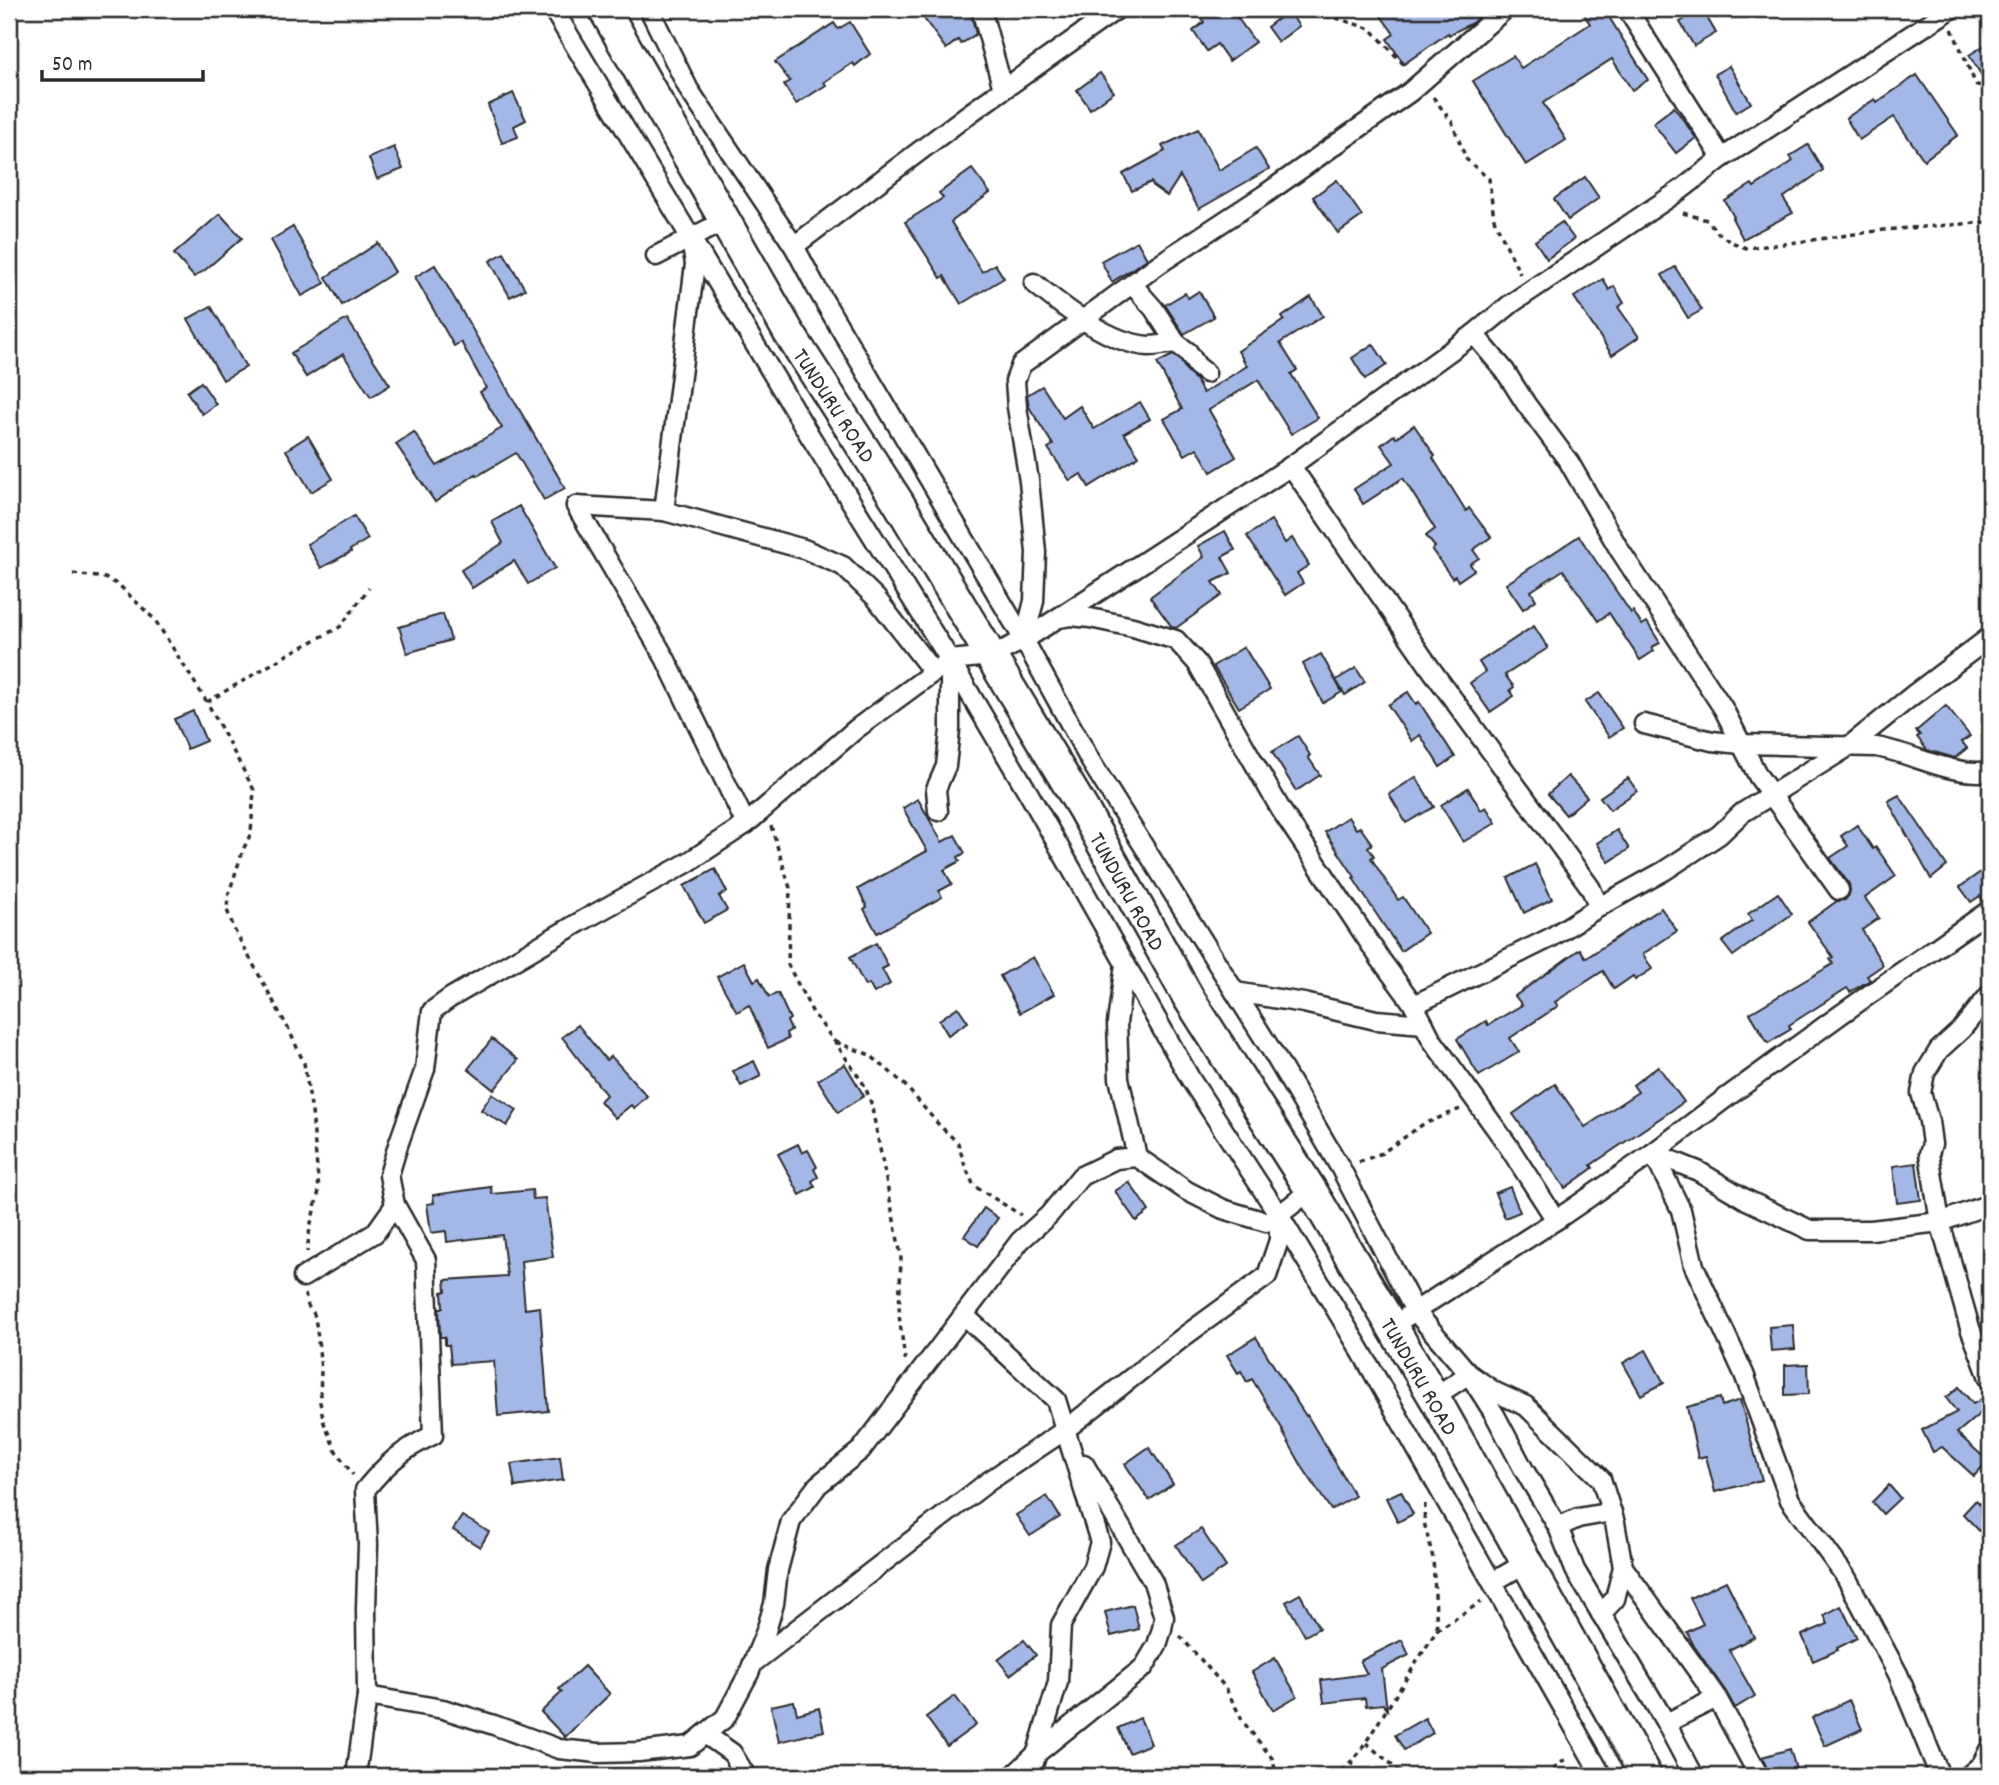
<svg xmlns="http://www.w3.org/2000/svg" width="1999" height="1785" font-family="Dekko,sans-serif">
	<rect width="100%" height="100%" fill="#fff"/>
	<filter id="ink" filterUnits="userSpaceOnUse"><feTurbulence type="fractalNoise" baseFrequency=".0143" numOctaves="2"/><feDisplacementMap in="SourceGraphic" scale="14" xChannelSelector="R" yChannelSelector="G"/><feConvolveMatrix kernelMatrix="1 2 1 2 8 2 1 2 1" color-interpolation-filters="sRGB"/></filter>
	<g filter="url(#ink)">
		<g fill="#a4b8e7" stroke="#2b2b2b" stroke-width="2">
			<polygon points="917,9 970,9 976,34 961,44 958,40 946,49"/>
			<polygon points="1194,9 1231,9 1255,42 1229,61 1217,44 1207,51 1193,31 1204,22"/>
			<polygon points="1376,9 1488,9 1472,23 1449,35 1448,33 1404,64 1387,39 1394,34"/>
			<polygon points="1581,9 1604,9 1648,80 1632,90 1612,59 1543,103 1566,140 1526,165 1473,81 1513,56 1521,68 1590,24"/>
			<polygon points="1702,9 1716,33 1694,46 1680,22"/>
			<polygon points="1288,11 1299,26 1278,42 1267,27"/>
			<polygon points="850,22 870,54 855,66 853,63 824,82 826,85 796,104 784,85 790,81 775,62 834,23 838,29"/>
			<polygon points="1990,42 1990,89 1969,55"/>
			<polygon points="1729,66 1751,103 1736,112 1715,74"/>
			<polygon points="1100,73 1114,92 1090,109 1077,90"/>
			<polygon points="1917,75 1958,135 1924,160 1894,117 1859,140 1846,118 1875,99 1877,102"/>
			<polygon points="513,93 526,120 514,126 518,137 502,143 488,105"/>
			<polygon points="1674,107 1696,138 1676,153 1653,123"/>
			<polygon points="1198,129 1219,170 1256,148 1269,169 1199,209 1180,176 1167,196 1154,187 1151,182 1132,191 1123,174 1165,151 1162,146"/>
			<polygon points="1808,145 1823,170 1783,198 1793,213 1743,239 1732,218 1734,217 1725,201 1752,184 1754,187 1793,161 1790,156"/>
			<polygon points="394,147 403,169 377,179 369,158"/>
			<polygon points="972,169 990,193 951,222 982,272 995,264 1004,278 961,304 944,276 941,278 905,222 943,198 939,193"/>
			<polygon points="1585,177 1599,198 1568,220 1554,199"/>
			<polygon points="1337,180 1362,216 1338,233 1313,197"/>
			<polygon points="220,214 242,238 205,270 194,277 174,254"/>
			<polygon points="1562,222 1574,239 1547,259 1535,241"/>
			<polygon points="293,227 325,283 302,296 271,240"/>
			<polygon points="1137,241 1147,259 1112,282 1101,261"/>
			<polygon points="378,243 395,272 342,305 326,277"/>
			<polygon points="504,253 525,289 510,297 490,261"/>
			<polygon points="435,265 565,488 544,500 516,453 477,476 476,474 435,502 396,444 414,432 437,466 502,428 480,392 486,388 461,342 454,346 415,277"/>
			<polygon points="1675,267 1702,310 1688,318 1662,275"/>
			<polygon points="1603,279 1609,290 1614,286 1624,303 1618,307 1639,337 1612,355 1574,297"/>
			<polygon points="1199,291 1214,317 1184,334 1165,305 1185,293 1188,298"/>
			<polygon points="1311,297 1323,316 1280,343 1297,370 1291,374 1318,418 1291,434 1258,380 1209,410 1236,457 1211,472 1197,448 1185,455 1164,419 1182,409 1157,363 1173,355 1180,360 1188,373 1196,380 1203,393 1247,366 1238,351 1284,320 1282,317"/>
			<polygon points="211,306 246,367 223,380 188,319"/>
			<polygon points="347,319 390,385 371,397 343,354 306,377 291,353"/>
			<polygon points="1373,344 1387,365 1365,379 1352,358"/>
			<polygon points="201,382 216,404 202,414 187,392"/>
			<polygon points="1042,386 1063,418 1080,406 1094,429 1140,402 1150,419 1124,433 1139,456 1089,487 1081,474 1070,481 1048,448 1053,445 1029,407 1027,395"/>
			<polygon points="1414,425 1435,456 1433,458 1466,511 1469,508 1491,537 1473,550 1479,558 1470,564 1474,570 1458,581 1455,576 1452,578 1432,550 1435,547 1426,536 1435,529 1403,478 1363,504 1354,489 1394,463 1381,445 1394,435 1396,438"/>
			<polygon points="308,436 333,479 311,492 286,450"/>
			<polygon points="519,506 555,568 528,584 514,561 472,588 461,570 503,543 492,522"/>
			<polygon points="354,516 368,539 350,550 351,552 321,568 307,544"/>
			<polygon points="1271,520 1285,543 1292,538 1309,565 1297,573 1303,583 1285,595 1247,536"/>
			<polygon points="1225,531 1235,550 1222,557 1231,573 1213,582 1222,595 1176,628 1172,627 1150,597 1204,557 1198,546"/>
			<polygon points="1579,536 1631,613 1633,611 1642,625 1647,622 1660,643 1652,647 1654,651 1640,660 1609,613 1598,621 1563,570 1531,591 1536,600 1523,609 1506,584"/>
			<polygon points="443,614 451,640 407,653 399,627"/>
			<polygon points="1534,626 1548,648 1505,675 1514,687 1510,690 1514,696 1490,712 1470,683 1485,672 1479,662"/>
			<polygon points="1244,647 1270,689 1239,708 1213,666"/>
			<polygon points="1321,654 1342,692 1323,703 1303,664"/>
			<polygon points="1356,668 1365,682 1345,695 1336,680"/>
			<polygon points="1408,692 1416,704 1419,702 1455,757 1440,767 1420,735 1412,741 1388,705"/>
			<polygon points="1599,693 1623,728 1609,737 1585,702"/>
			<polygon points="1946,706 1970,736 1962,742 1967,748 1955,758 1927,750 1917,737 1920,735 1916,731"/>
			<polygon points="193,711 206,741 187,749 174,719"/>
			<polygon points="1298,736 1310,755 1308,757 1320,775 1296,791 1272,752"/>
			<polygon points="1568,776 1587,797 1566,815 1548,794"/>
			<polygon points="1416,777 1434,807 1406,823 1389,794"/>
			<polygon points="1628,778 1637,791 1610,810 1600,797"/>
			<polygon points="1468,788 1481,810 1486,807 1496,823 1463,842 1441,805"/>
			<polygon points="1899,795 1947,866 1931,879 1888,801"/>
			<polygon points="918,799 942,842 955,835 965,853 958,857 960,861 944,870 952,884 939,891 942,897 877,933 864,909 867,907 858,889 927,851 903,808"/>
			<polygon points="1348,817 1356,829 1360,827 1372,844 1368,847 1374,856 1371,858 1398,900 1403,897 1427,933 1401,951 1373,909 1353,878 1355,877 1325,832"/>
			<polygon points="1857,825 1873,849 1876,847 1896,876 1865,898 1879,918 1862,930 1883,965 1867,976 1870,980 1850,992 1847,988 1789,1025 1791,1029 1768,1043 1750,1013 1833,964 1830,959 1833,957 1808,922 1837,901 1845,900 1849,895 1850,890 1849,884 1830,858 1848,846 1841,836"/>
			<polygon points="1617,830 1629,849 1609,862 1597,843"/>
			<polygon points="1535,864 1552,899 1524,913 1508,878"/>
			<polygon points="1990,865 1990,899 1983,901 1980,896 1971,902 1960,887"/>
			<polygon points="715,869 727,892 719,896 727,910 704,923 684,886"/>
			<polygon points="1778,893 1792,914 1733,956 1722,942 1752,920 1748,914"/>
			<polygon points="1661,908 1677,931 1643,954 1652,969 1635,980 1633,976 1614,989 1603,971 1555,1002 1558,1006 1510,1038 1519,1052 1479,1076 1457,1039 1486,1021 1488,1025 1522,1005 1515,996 1580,949 1586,958"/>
			<polygon points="876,943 888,966 882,969 890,984 874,993 869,984 865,986 850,957"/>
			<polygon points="1033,957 1054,994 1020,1013 1000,976"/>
			<polygon points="744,962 754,981 759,978 769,997 778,993 790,1019 787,1021 791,1030 786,1033 788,1039 768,1048 749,1005 737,1012 717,977"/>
			<polygon points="958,1007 968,1022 948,1035 939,1020"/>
			<polygon points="578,1025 606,1060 611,1056 647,1096 634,1108 631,1105 615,1118 600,1101 606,1095 562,1037"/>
			<polygon points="492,1039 518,1060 494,1090 468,1069"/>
			<polygon points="754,1061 761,1076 741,1086 733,1071"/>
			<polygon points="845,1064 864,1096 838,1112 818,1080"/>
			<polygon points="1658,1066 1684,1102 1591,1165 1593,1168 1565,1188 1513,1114 1555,1084 1585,1127 1638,1092 1633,1085"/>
			<polygon points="492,1094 517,1110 507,1126 481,1110"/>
			<polygon points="798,1144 802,1153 808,1150 817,1167 814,1169 818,1177 812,1181 815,1187 800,1195 778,1154"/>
			<polygon points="1916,1163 1921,1200 1897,1203 1893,1166"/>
			<polygon points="1129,1182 1149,1211 1136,1221 1115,1191"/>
			<polygon points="491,1187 492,1194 532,1190 533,1199 545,1198 553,1257 521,1261 525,1309 540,1307 548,1411 498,1416 494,1361 451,1364 449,1345 445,1345 445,1337 440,1337 439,1308 443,1308 442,1292 446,1291 445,1280 507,1276 502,1235 447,1242 446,1231 431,1233 427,1204 434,1203 433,1195"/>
			<polygon points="1510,1187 1520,1212 1505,1218 1495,1193"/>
			<polygon points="984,1208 998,1218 978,1246 964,1236"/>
			<polygon points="1793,1325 1795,1349 1771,1351 1769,1327"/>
			<polygon points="1256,1337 1280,1376 1306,1416 1307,1415 1355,1496 1331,1510 1303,1468 1282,1431 1283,1430 1252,1379 1247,1382 1241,1371 1238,1373 1227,1355"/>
			<polygon points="1646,1350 1664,1383 1641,1395 1623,1363"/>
			<polygon points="1808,1364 1809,1394 1785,1395 1785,1365"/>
			<polygon points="1959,1387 1973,1404 1990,1394 1990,1405 1957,1433 1988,1461 1974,1476 1942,1447 1933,1452 1922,1430 1957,1412 1946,1398"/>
			<polygon points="1720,1398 1722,1406 1740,1400 1762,1480 1715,1492 1706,1456 1698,1458 1687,1407"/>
			<polygon points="1149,1447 1173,1484 1149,1500 1125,1464"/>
			<polygon points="560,1457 563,1480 515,1487 511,1464"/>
			<polygon points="1889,1485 1900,1498 1883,1514 1872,1502"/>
			<polygon points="1401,1491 1413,1514 1398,1522 1386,1498"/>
			<polygon points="1047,1496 1060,1517 1030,1536 1016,1515"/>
			<polygon points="1976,1500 1990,1514 1990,1542 1963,1514"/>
			<polygon points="462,1516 489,1532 480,1547 453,1530"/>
			<polygon points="1201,1529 1226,1567 1201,1584 1176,1545"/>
			<polygon points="1726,1581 1754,1637 1729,1650 1755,1696 1735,1708 1726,1692 1694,1646 1687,1632 1703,1624 1690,1598"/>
			<polygon points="1300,1594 1319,1628 1305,1636 1286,1602"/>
			<polygon points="1133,1605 1139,1629 1111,1636 1105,1612"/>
			<polygon points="1841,1606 1857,1638 1837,1648 1838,1650 1813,1661 1802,1635 1828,1624 1824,1615"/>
			<polygon points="1024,1640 1036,1655 1010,1675 998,1660"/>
			<polygon points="1402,1640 1409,1655 1382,1669 1387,1709 1383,1704 1366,1706 1365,1698 1324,1703 1321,1680 1367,1674 1360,1661"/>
			<polygon points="1275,1658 1297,1696 1273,1710 1252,1672"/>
			<polygon points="584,1666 610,1694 565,1737 541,1712 562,1692 559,1689"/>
			<polygon points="955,1696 976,1725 947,1746 926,1717"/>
			<polygon points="1849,1700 1862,1729 1825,1746 1812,1718"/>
			<polygon points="794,1701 797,1714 819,1708 824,1731 779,1742 771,1706"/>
			<polygon points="1140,1718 1151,1744 1129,1753 1118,1728"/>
			<polygon points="1425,1718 1433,1733 1404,1750 1395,1735"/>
			<polygon points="1790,1749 1798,1776 1770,1776 1762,1757"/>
		</g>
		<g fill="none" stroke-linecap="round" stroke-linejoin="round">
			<defs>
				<g id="minor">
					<polyline points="553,9 810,436 950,660 1029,794 1191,1080 1279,1215 1361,1351 1602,1776"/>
					<polyline points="649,9 689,90 794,246 817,289 1024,640 1091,762 1275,1056 1341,1169 1415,1311 1469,1374 1495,1415 1524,1470 1558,1527 1575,1570 1666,1723 1694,1776"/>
					<polyline points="981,9 1003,89"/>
					<polyline points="1627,9 1722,158"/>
					<polyline points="794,246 970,113 1117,9"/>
					<polyline points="656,256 724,221"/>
					<path d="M1034 283C1063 307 1110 344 1149 346 1157 346 1167 344 1176 343"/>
					<polyline points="1132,284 1154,309 1176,343 1188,352 1197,366 1206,373"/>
					<polyline points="1474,334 1505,371 1526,404 1569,462 1619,549 1723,708 1758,776 1839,890"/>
					<polyline points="1291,466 1431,669 1590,887 1599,907"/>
					<polyline points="576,506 664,511 804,549 843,566 876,598 933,672"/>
					<polyline points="576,506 665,658 746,824"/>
					<polyline points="664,511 695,264 692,246"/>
					<polyline points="1059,618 1071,616 1090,618 1133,627 1176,640 1197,663 1281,810 1381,960 1414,1005 1432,1040 1507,1144 1556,1220"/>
					<polyline points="1024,640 1034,601 1036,552 1029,481 1017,407 1015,381 1021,365 1159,264 1264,195 1410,92 1505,9"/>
					<path d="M1644 724 1712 741 1741 744 1876 747C1913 753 1951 777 1990 771"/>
					<polyline points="938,811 936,789 946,766 950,730 950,663"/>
					<polyline points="1125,964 1117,1023 1119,1078 1137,1157"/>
					<polyline points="1235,992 1304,1003 1376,1020 1424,1024"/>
					<polyline points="1990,994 1962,1029 1939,1050 1925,1073 1921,1093 1929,1121 1932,1144 1929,1154 1940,1222 1970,1328 1990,1380"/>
					<polyline points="1414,1005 1550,938 1599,907 1664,871 1719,835 1742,813 1848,747 1913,695 1990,637"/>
					<polyline points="1653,1153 1681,1210 1694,1266 1744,1374 1790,1500 1846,1577 1898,1674 1940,1776"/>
					<polyline points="1653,1153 1698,1171 1747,1200 1810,1230 1871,1230 1940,1222 1990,1204"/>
					<polyline points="303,1277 375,1233 395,1205 389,1175 398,1145 425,1069 432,1011 450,998 580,922 687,863 746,824 856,729 950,660 991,656 1024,640 1291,466 1474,334 1512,303 1682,189 1722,158 1951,9"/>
					<polyline points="964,1315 1056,1400 1100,1542 1093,1567 1061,1625 1058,1682 1030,1776"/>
					<polyline points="1406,1317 1556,1220 1653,1153 1723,1100 1840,1015 1990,910"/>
					<polyline points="1434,1397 1469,1374 1495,1392 1526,1406 1601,1479 1615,1523 1623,1567 1717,1698 1759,1776"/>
					<polyline points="1558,1527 1578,1518 1612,1512"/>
					<polyline points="1493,1582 1527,1562"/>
					<polyline points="1601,1614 1615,1599 1623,1567"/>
					<polyline points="753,1663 989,1481 1065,1430 1186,1335 1267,1276 1279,1240 1279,1218"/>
					<polyline points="367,1696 443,1709 494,1725 559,1749 598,1753 639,1752 690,1746 725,1718 749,1673 766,1631 774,1604 778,1570 791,1521 818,1485 861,1450 1020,1241 1049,1215 1081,1176 1116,1159 1137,1157 1187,1191 1223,1209 1266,1222 1279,1215 1311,1190"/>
					<polyline points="1666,1723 1717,1698"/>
					<polyline points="705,1734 732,1753 746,1776"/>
					<path d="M356 1776 367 1696 366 1608 368 1544 365 1490C386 1464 402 1450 433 1435L426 1260 395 1205"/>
					<polyline points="1013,1776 1036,1754 1144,1667 1157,1645 1162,1629 1164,1617 1153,1582 1084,1464"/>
					<polyline points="1968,1776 1982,1764 1990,1748"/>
				</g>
				<polyline id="trunk" points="604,9 789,333 898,502 1083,809 1188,997 1311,1190 1434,1397 1646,1776"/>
			</defs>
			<use href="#minor" stroke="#2b2b2b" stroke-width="23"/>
			<use href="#trunk" stroke="#2b2b2b" stroke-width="35"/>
			<g stroke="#2b2b2b" stroke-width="3.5" stroke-dasharray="5 5" stroke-linecap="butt">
				<polyline points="1307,9 1371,29 1407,68"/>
				<polyline points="1952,29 1976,85 1990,87"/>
				<polyline points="1433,97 1452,122 1466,159 1489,179 1494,219 1520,274"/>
				<polyline points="1683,213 1707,220 1717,232 1729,241 1746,248 1783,244 1884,230 1990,222"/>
				<polyline points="73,574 105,578 119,585 155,620 207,702 254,790 251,833 243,850 228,896 227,910 235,931 289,1030 304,1063 312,1112 319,1191 310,1227 307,1252"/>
				<polyline points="207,702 292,652 340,627 369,588"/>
				<polyline points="771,826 790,888 788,965 813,1013 835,1042 865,1086 871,1103 901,1256 899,1315 905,1360"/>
				<polyline points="836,1042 870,1055 903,1083 939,1125 958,1143 965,1166 974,1186 1021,1215"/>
				<polyline points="1359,1162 1382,1153 1422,1125 1460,1109"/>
				<polyline points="305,1294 308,1306 314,1314 317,1329 321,1371 320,1402 324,1423 336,1451 353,1475"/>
				<polyline points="1425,1504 1424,1522 1433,1558 1437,1630"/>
				<polyline points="1180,1636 1225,1687 1244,1723 1272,1758 1277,1776"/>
				<polyline points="1366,1743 1406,1776"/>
				<polyline points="1333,1776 1345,1768 1359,1753 1437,1630 1481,1602"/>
				<polyline points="1351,1776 1353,1761"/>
				<polyline points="1546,1776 1568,1757"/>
			</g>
			<use href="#minor" stroke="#fff" stroke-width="18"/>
			<use href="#trunk" stroke="#fff" stroke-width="30"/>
		</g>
	</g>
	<g text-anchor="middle" stroke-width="5" stroke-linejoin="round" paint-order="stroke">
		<g font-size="23" fill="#2b2b2b" stroke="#fff">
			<text transform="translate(835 405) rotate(57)" y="8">TUNDURU ROAD</text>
			<text transform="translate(1128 891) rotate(61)" y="8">TUNDURU ROAD</text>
			<text transform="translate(1420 1376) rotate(60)" y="8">TUNDURU ROAD</text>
		</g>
	</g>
	<rect width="1999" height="1785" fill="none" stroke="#fff" stroke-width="35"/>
	<rect x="18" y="18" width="1964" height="1750" fill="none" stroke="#2b2b2b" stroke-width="2.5" filter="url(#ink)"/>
	<path d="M42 70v10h161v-10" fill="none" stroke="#2b2b2b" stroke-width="3.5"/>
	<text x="52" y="70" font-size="21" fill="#2b2b2b" stroke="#ffffff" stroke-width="5" paint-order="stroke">50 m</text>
</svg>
